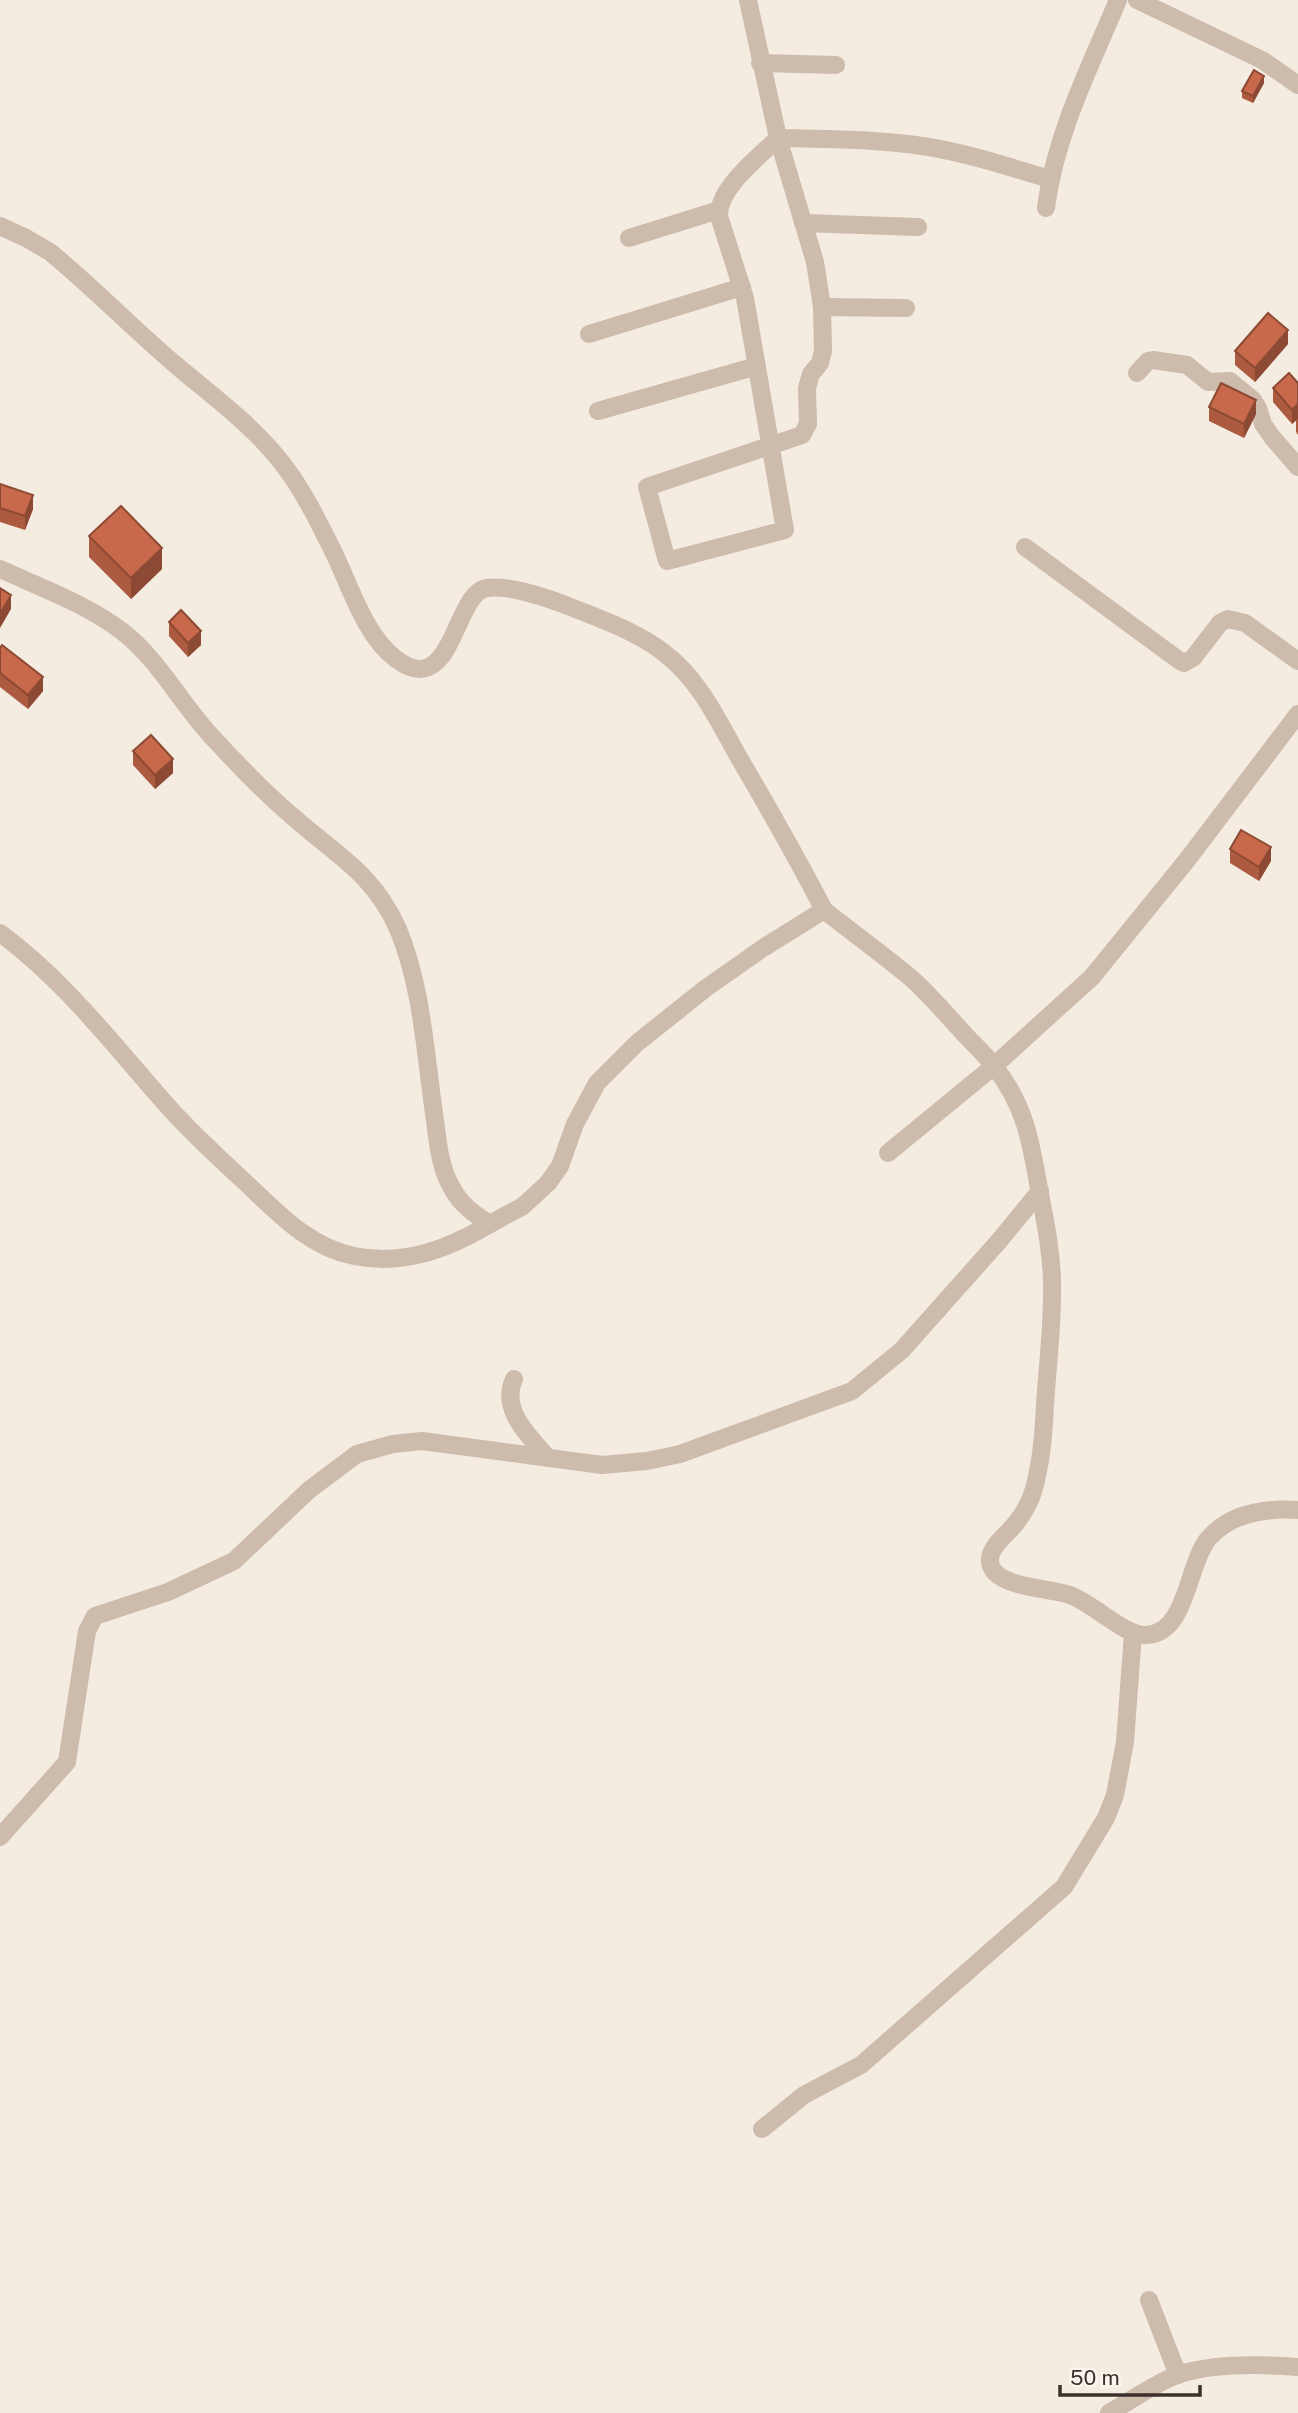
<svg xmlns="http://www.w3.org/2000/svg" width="1298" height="2413" font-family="'Public Sans',sans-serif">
	<rect width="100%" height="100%" fill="#f4ebe1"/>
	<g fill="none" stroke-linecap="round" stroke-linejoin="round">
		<g stroke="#cdbbac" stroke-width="18">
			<path d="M748 0 778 138 815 262 822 307 823 351 820 363 811 374 807 388 808 424 802 435 647 487 667 561 785 530 745 298 719 216C718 188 758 158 778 138 828 139 879 139 929 147 970 154 1010 167 1049 179"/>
			<polyline points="1137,0 1262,60 1298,85"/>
			<polyline points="760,63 836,65"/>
			<path d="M1046 208C1055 135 1090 67 1118 0"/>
			<polyline points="803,223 918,227"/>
			<path d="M0 226 26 238 50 252C94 288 133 329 177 366 216 399 258 429 288 471 306 496 320 525 334 553 350 586 365 636 396 659 453 702 454 592 487 588 511 585 551 599 573 608 603 620 637 632 663 652 698 678 717 718 738 756 768 807 797 858 824 910"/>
			<polyline points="629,238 719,210"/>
			<polyline points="822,307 906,308"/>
			<polyline points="589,334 742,287"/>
			<polyline points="1137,373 1148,361 1153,360 1187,365 1208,382 1230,381 1253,400 1258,408 1263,424 1272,437 1298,467"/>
			<polyline points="598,411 757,366"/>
			<polyline points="1025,547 1180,661 1184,663 1193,658 1220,623 1228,619 1245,623 1298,661"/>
			<path d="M0 569C42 588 86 604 123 632 160 661 182 706 215 740 239 766 264 792 291 815 334 854 373 872 398 929 421 984 425 1048 433 1106 437 1132 438 1165 452 1188 461 1205 474 1214 490 1224L523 1206 548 1183 560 1166 575 1124 597 1083 637 1043 706 988 763 948 824 910C853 933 883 955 911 978 928 993 943 1011 959 1028 970 1041 984 1053 994 1066 1025 1105 1031 1142 1039 1189 1045 1220 1051 1249 1052 1280 1053 1317 1049 1354 1046 1390 1044 1417 1044 1444 1038 1471 1036 1482 1034 1493 1028 1504 1025 1510 1021 1517 1016 1523 1007 1535 985 1549 991 1566 999 1588 1050 1588 1070 1595 1094 1604 1125 1636 1146 1635 1187 1634 1187 1565 1208 1539 1230 1513 1266 1508 1298 1510"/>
			<path d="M0 933C67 982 118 1051 173 1112 196 1137 221 1160 246 1183 278 1213 309 1247 354 1256 404 1266 448 1249 490 1224"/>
			<polyline points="888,1153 994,1066 1092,977 1187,860 1298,714"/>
			<path d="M514 1379C500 1410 529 1436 548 1458"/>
			<polyline points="0,1837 67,1762 87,1631 95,1616 168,1592 234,1561 309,1490 357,1454 393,1444 422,1441 602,1465 647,1461 680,1454 852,1391 902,1350 999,1241 1040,1191"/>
			<polyline points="762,2129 804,2095 861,2065 1064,1887 1106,1818 1115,1795 1125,1742 1133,1633"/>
			<polyline points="1149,2300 1178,2375"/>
			<path d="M1109 2413C1129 2402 1158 2381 1180 2374 1216 2363 1260 2364 1298 2367"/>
		</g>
	</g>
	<g fill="#ac5a40">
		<polygon points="1264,83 1253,103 1242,98 1242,91"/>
		<polygon points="1288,344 1255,382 1235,365 1235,351"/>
		<polygon points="1298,383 1298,435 1296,432 1296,420 1292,424 1273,402 1273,388"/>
		<polygon points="1209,407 1256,414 1244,438 1209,421"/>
		<polygon points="0,484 33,509 25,530 0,522"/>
		<polygon points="89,536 162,569 131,599 89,557"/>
		<polygon points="169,622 201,645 188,657 169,636"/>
		<polygon points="0,648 43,691 28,709 0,687"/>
		<polygon points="133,751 173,773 155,789 133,765"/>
		<polygon points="1230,849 1271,861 1259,881 1230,863"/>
	</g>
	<g fill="#8c4a34">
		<polygon points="1264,76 1264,83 1253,103 1253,96"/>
		<polygon points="1288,330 1288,344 1255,382 1255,368"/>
		<polygon points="1256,400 1256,414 1244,438 1244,424"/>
		<polygon points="1298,404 1298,419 1292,424 1292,410"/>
		<polygon points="33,495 33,509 25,530 25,516"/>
		<polygon points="162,548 162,569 131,599 131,578"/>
		<polygon points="11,595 11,609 0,628 0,614"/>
		<polygon points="201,631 201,645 188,657 188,643"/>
		<polygon points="43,677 43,691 28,709 28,695"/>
		<polygon points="173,759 173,773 155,789 155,775"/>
		<polygon points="1271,847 1271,861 1259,881 1259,867"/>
	</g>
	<g fill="#c8694b" stroke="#8c4a34" stroke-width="2">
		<polygon points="1254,70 1264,76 1253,96 1242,91"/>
		<polygon points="1268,313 1288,330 1255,368 1235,351"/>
		<polygon points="1289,373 1298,383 1298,404 1292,410 1273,388"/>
		<polygon points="1221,383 1256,400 1244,424 1209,407"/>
		<polygon points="0,484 33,495 25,516 0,508"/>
		<polygon points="121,506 162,548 131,578 89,536"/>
		<polygon points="0,588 11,595 0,614"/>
		<polygon points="181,610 201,631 188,643 169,622"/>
		<polygon points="2,645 43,677 28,695 0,673 0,648"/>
		<polygon points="151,735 173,759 155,775 133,751"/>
		<polygon points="1241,830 1271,847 1259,867 1230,849"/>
	</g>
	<path d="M1060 2385v10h140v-10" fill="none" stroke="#3b302b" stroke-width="3.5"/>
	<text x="1070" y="2385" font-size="21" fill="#3b302b" stroke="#fbf5ee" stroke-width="5" paint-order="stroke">50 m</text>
</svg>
